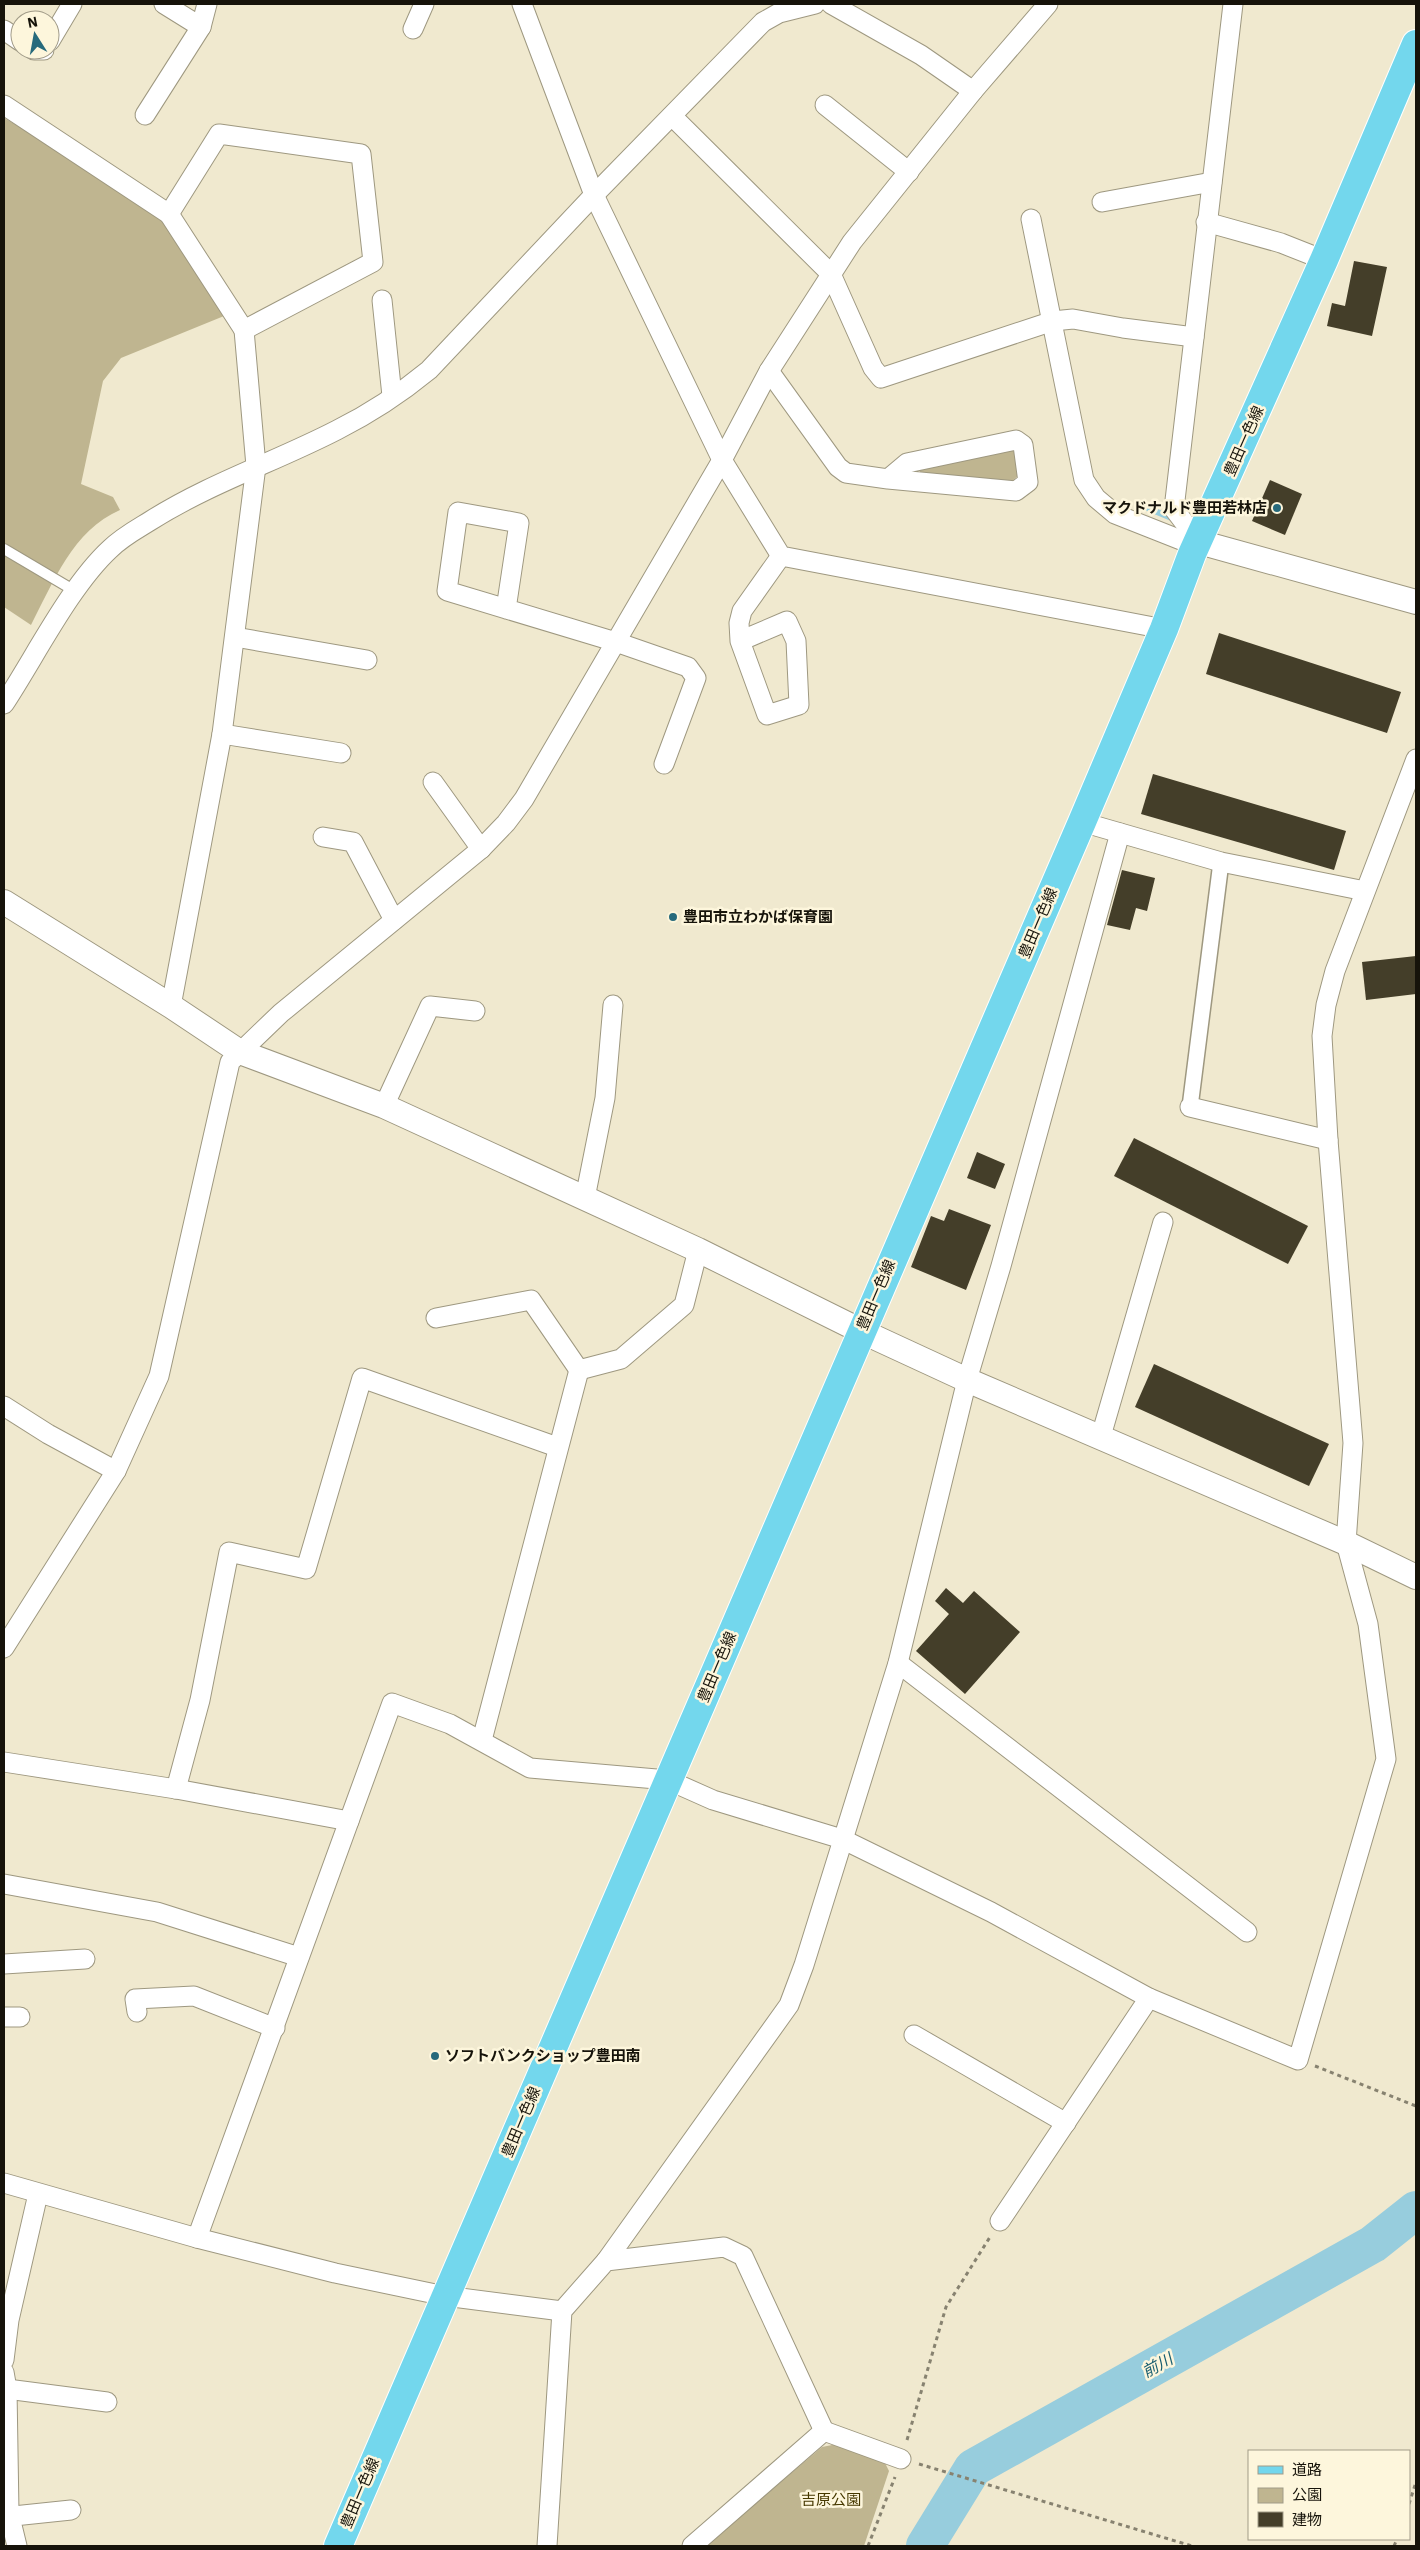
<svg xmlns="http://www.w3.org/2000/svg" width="1420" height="2550" font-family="'IBM Plex Sans','Noto Sans JP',sans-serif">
	<rect width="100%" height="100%" fill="#f0e9cf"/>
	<g fill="#bfb590">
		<path d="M4 118 159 207 224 316 121 358 103 381 81 484 113 497 120 510C73 530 53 583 31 625L4 607Z"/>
		<polygon points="1011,449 1020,458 1021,473 1009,484 920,475 920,469"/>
		<polygon points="837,2444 885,2463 889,2471 864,2546 705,2546 822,2447"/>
	</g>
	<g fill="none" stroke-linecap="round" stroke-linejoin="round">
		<polyline stroke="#97cddd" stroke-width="6" points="1140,505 1174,519"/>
		<polyline stroke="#97cddd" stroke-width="38" points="925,2546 973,2468 1373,2244 1416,2210"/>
	</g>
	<g fill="#443e29">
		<polygon points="1354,261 1387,267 1372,336 1327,326 1332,303 1345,306"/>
		<polygon points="1270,480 1302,494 1285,535 1252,521"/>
		<polygon points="1219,633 1401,692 1387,733 1206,674"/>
		<polygon points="1153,774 1346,831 1334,870 1141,814"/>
		<polygon points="1122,870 1155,878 1147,911 1136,908 1130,930 1107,925"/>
		<polygon points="1416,956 1416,994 1366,1000 1362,962"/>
		<polygon points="1134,1138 1308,1226 1288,1264 1114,1176"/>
		<polygon points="977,1152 1005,1164 995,1189 967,1178"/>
		<polygon points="949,1209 991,1225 966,1290 911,1267 931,1216 944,1221"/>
		<polygon points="1154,1364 1329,1444 1309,1486 1135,1407"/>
		<polygon points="946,1588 963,1603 974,1591 1020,1632 965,1694 916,1651 949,1614 935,1601"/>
	</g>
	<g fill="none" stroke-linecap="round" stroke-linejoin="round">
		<defs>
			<polyline id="service" points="4,549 75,591"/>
			<polyline id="pedestrian" points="1190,1107 1221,862"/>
			<g id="minor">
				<polyline points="164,4 201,27 207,4"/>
				<polyline points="522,4 594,195 722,460 781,556 1164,629"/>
				<polyline points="831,4 921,55 973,91"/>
				<polyline points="413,29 424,4"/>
				<polyline points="4,30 20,41"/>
				<polyline points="50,41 72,4"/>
				<polyline points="34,50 44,50"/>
				<polyline points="4,105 169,214 219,134 361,154 373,262 244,330 256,466 222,734 171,1006"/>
				<polyline points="825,105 909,172"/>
				<polyline points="145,115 201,27"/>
				<polyline points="672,116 831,274 873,368 881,378 1053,321 1073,319 1123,328 1194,337"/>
				<polyline points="1102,202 1212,182"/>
				<polyline points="169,214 244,330"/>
				<polyline points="1031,219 1084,480 1096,498 1115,514 1196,546"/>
				<polyline points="1206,222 1281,243 1324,260"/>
				<polyline points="382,300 392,396"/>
				<polyline points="769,371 838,467 846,473 888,479 1016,491 1028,482 1023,445 1016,440 907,463 888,479"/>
				<polyline points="1199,542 1174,509 1233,4"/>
				<polyline points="506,609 519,523 458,512 447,591 616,642 688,667 696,678 664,764"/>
				<polyline points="235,637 367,660"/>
				<polyline points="740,641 787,621 796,641 799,705 767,715 740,641 739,623 742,611 781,556"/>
				<path d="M4 704C35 657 70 586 110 549 122 537 137 529 150 521 210 483 275 462 337 430 369 414 401 393 429 370L594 195 763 22 779 13 815 4"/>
				<polyline points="222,734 341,753"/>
				<polyline points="433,782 481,849"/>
				<polyline points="1082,822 1221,862 1365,891"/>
				<polyline points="323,837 353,842 394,920"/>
				<polyline points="384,1106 430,1006 475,1011"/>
				<polyline points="1190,1107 1328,1140"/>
				<polyline points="585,1198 605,1098 613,1005"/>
				<polyline points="436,1318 531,1300 579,1370 621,1359 684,1305 698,1250"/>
				<polyline points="4,1406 48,1434 116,1471"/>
				<polyline points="1101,1436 1163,1222"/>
				<polyline points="4,1648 116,1471 159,1376 230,1062 281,1013 481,849 506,823 524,799 722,460 769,371 852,242 973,91 1048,4"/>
				<polyline points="898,1663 1247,1932"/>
				<polyline points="482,1740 579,1370"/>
				<polyline points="4,1762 176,1789 349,1821"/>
				<polyline points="176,1789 200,1700 229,1552 306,1569 362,1378 557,1447"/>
				<polyline points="4,1884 157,1912 299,1957"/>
				<polyline points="4,1964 85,1959"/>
				<polyline points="137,2012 135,1999 194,1996 275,2028"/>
				<polyline points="4,2017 20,2017"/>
				<polyline points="914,2035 1066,2123"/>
				<polyline points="4,2183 197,2238 335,2273 445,2296 562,2311"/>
				<polyline points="1000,2221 1149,1998"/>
				<polyline points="197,2238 392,1703 450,1724 530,1768 668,1780 713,1800 842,1839 991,1912 1149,1998 1298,2060 1386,1759 1368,1624 1346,1543 1353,1443 1328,1140 1322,1036 1326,1005 1335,971 1416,759"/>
				<polyline points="606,2261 789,2005 804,1965 898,1663 967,1380 1001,1266 1120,833"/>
				<polyline points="4,2360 9,2320 38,2194"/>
				<polyline points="4,2372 7,2389 9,2513 17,2546"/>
				<polyline points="7,2389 107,2402"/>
				<polyline points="4,2517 71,2510"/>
				<polyline points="547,2546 562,2311 606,2261 724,2247 743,2256 824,2431"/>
				<polyline points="692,2546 824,2431 901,2459"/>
			</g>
			<g id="tertiary">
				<polyline points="1199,542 1416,602"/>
				<polyline points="4,902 171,1006 240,1052 384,1106 698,1250 861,1331 967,1380 1346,1543 1416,1577"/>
			</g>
			<polyline id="primary" points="338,2546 1082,822 1164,629 1192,554 1324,260 1416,44"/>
		</defs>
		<use href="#service" stroke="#9e9880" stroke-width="12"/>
		<use href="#pedestrian" stroke="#9e9880" stroke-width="18"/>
		<use href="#minor" stroke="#9e9880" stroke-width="21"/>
		<use href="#tertiary" stroke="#9e9880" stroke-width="26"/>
		<use href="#primary" stroke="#fff" stroke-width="30"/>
		<g stroke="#878270" stroke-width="3" stroke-dasharray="4 4" stroke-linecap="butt">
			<polyline points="1315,2066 1416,2106"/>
			<polyline points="907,2440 946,2307 990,2237"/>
			<polyline points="919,2464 1192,2546"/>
			<polyline points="1409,2504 1416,2482"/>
			<polyline points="868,2546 895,2477"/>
			<polyline points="1394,2546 1397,2539"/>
		</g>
		<use href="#service" stroke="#fff" stroke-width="10"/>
		<use href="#pedestrian" stroke="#fff" stroke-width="15"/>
		<use href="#minor" stroke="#fff" stroke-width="19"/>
		<use href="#tertiary" stroke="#fff" stroke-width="24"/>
		<use href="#primary" stroke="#73d7ed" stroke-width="28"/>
	</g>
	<g fill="#276a7c" stroke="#fdf6dc" stroke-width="2">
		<circle cx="1277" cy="508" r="5"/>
		<circle cx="673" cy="917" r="5"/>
		<circle cx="435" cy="2056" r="5"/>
	</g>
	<g text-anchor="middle" stroke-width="5" stroke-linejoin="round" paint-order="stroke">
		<g font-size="15" fill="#16130a" stroke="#fdf6dc">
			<text transform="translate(1244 441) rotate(-66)" y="5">豊田一色線</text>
			<text transform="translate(1038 923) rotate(-67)" y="5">豊田一色線</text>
			<text transform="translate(876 1295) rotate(-67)" y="5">豊田一色線</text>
			<text transform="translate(717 1667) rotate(-67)" y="5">豊田一色線</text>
			<text transform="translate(521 2122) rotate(-67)" y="5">豊田一色線</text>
			<text transform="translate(360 2493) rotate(-67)" y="5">豊田一色線</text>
		</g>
		<g font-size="15" font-weight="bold" fill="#16130a" stroke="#fdf6dc" text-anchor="start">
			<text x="1267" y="513" text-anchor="end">マクドナルド豊田若林店</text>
			<text x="683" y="922">豊田市立わかば保育園</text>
			<text x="445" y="2061">ソフトバンクショップ豊田南</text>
		</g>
		<g font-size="15" fill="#473900" stroke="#fdf6dc">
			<text x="831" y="2505">吉原公園</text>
		</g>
		<g font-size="16" font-style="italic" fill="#195e70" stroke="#fdf6dc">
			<text transform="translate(1157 2365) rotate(-29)" y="6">前川</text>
		</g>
	</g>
	<rect width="1420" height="2550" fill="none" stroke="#16130a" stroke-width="10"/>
	<rect x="1248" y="2450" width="162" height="90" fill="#fdf6dc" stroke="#a19b88"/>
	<rect x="1258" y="2466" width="25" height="8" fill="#73d7ed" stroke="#a19b88"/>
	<text x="1292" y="2475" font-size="15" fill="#16130a">道路</text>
	<rect x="1258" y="2488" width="25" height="15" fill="#bfb590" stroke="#a19b88"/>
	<text x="1292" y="2500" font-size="15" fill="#16130a">公園</text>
	<rect x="1258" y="2512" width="25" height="15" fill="#443e29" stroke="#a19b88"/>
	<text x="1292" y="2525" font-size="15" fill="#16130a">建物</text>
	<g transform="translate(35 35) rotate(349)"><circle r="24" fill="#fdf6dc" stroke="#a19b88"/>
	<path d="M0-4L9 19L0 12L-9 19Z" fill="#276a7c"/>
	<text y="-8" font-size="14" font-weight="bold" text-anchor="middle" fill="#16130a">N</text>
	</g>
</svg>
